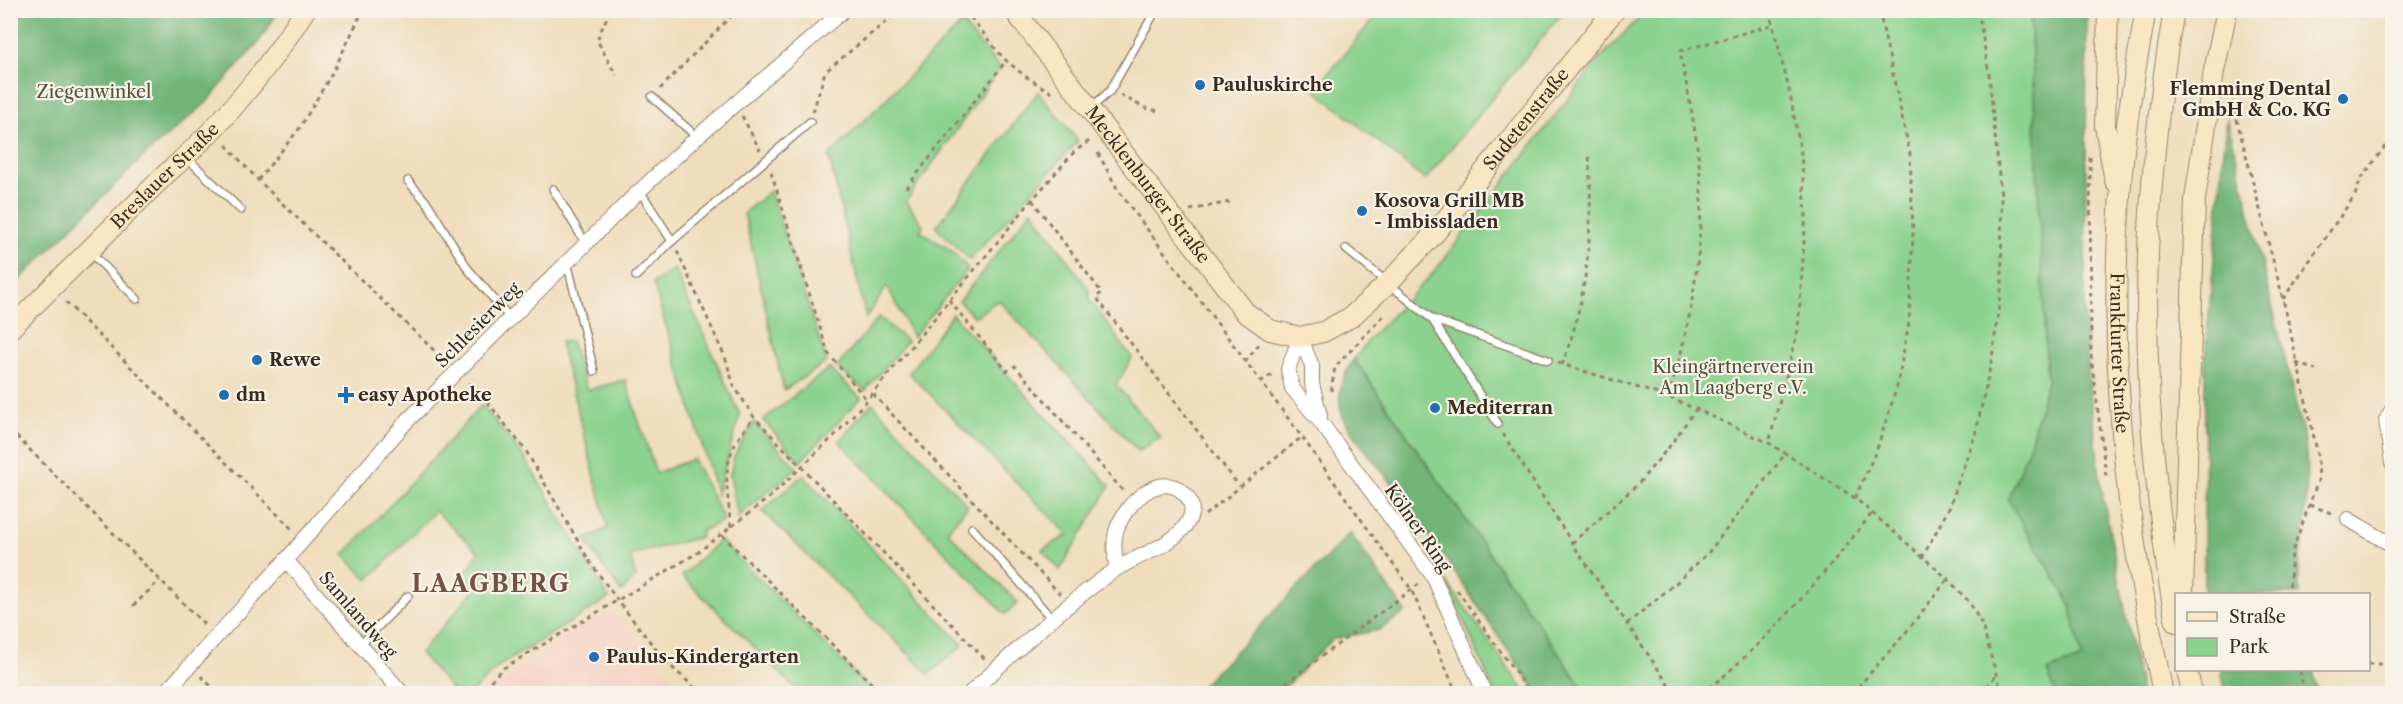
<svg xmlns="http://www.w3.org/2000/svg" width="2403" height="704" font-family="'Libre Caslon Text',serif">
	<rect width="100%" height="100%" fill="#f7f3e8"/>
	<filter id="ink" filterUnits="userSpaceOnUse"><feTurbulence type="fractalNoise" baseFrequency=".0167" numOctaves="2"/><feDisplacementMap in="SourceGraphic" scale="12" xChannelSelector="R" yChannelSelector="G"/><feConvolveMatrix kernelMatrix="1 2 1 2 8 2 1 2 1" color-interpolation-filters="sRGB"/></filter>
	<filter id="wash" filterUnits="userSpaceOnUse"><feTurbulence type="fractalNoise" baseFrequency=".008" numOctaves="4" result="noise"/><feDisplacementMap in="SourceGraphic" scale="24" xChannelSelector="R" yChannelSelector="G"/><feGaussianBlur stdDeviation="1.35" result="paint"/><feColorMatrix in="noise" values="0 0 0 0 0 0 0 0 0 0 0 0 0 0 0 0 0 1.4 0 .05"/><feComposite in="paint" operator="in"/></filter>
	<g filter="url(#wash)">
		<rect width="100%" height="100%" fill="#efddbc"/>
		<polygon fill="#f6d2c4" points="612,611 686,693 489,693 502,681 568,633"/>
		<g fill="#8ad28d" stroke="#627e56" stroke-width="1.5">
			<polygon points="1380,11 1380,10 1564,11 1425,180 1315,90"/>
			<polygon points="1646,11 2030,11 2047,382 2029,447 2008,500 2070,603 2082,658 2047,671 2056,693 1586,693 1354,359 1371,337 1434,272 1599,59"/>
			<polygon points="962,23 1000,68 906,201 923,225 920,231 952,251 968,269 913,337 887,286 866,318 829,156"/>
			<polygon points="1038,92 1078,141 970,260 936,227"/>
			<polygon points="770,191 827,362 784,390 744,213"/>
			<polygon points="1032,210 1089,290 1089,299 1132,358 1116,385 1161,438 1138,451 999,300 974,317 959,301"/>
			<polygon points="674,269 740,415 717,494 653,283"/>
			<polygon points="952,314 1110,486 1060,570 1042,550 1068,535 909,373"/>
			<polygon points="879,317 907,341 865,391 837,367"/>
			<polygon points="571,341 587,390 625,380 656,473 693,459 724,520 700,532 701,537 630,555 636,577 621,592 585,540 608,528 560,342"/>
			<polygon points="829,368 861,398 800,462 763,420"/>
			<polygon points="872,403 968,506 947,531 1018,603 1005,614 839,441"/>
			<polygon points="482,405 524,457 609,598 499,666 471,693 455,693 420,653 475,589 464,576 479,552 435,511 368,580 344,555"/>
			<polygon points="754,422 797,468 738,517 730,475 734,456"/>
			<polygon points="803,475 963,645 929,674 762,511"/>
			<polygon points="720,540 874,693 800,693 682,576"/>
			<polygon points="1446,581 1526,693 1495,693"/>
		</g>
		<g fill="#6fb478" stroke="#556f4b" stroke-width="1.5">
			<polygon points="11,10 279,11 257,44 206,103 146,154 11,288"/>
			<polygon points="2030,11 2087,11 2085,315 2089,386 2101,486 2141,693 2056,693 2047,671 2082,658 2070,603 2008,500 2029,447 2047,382"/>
			<path d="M2227 118 2305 442C2308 471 2307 501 2304 530 2301 552 2297 572 2300 594H2204L2205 357Z"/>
			<path d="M1354 359 1586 693H1538C1489 625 1444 554 1394 486 1381 469 1345 428 1341 411 1336 393 1344 373 1354 359Z"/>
			<polygon points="1350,533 1406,612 1379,630 1333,639 1279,693 1195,693"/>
			<polygon points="2221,670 2313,670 2318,693 2226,693"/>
		</g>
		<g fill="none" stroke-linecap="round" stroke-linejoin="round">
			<polyline stroke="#80b9f0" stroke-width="5" points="10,12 11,10"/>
		</g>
	</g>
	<g filter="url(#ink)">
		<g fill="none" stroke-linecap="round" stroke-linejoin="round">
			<defs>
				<g id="lane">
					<polyline points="652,97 697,137"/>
					<polyline points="1092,107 1110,91 1156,10"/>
					<polyline points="187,158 241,210"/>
					<polyline points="408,181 428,204 468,269 510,318"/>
					<polyline points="553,189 586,244"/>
					<polyline points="640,191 672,241"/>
					<polyline points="1346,249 1432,319 1498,424"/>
					<polyline points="91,253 137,299"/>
					<polyline points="567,262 594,371"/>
					<polyline points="636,276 672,241 810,122"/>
					<polyline points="1432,319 1548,360"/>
					<polyline points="972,528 1052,619"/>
					<polyline points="360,645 408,596"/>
				</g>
				<g id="street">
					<polyline points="1300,337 1288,369 1292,388 1322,424 1433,576 1485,694"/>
					<polyline points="1300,337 1312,366 1312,384 1320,416"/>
					<polyline points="2392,410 2386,420 2392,463"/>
					<polyline points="2348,519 2392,545"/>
					<polyline points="286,560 403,694"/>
					<polyline points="164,694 286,560 407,421 634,196 697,137 844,10"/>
					<path d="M969 694C1016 651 1063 606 1115 570 1134 557 1162 549 1178 534 1188 525 1197 510 1188 498 1163 463 1119 508 1115 537 1113 547 1116 559 1116 569"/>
				</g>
				<g id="secondary">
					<path id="s1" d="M1014 10 1245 312 1270 330 1300 337 1323 332 1351 317 1389 282 1435 233 1597 31 1615 10"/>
					<polyline points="2108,10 2105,126 2115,181"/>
					<path id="s2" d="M2146 10C2138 54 2130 97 2125 141 2111 267 2115 398 2132 523 2139 580 2152 637 2163 694"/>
					<path d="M2174 10C2146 172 2139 323 2157 487 2162 532 2167 577 2176 622"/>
					<path id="s3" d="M10 329 165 175C219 128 267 71 305 10"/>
					<polyline points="2183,594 2195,199 2214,71 2227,10"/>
					<polyline points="2187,670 2192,694"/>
				</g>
			</defs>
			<use href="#lane" stroke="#95846d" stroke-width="10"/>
			<use href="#street" stroke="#95846d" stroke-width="16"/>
			<use href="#secondary" stroke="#95846d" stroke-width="22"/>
			<g stroke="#95846d" stroke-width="3" stroke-dasharray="4.5 4.5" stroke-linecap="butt">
				<polyline points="610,10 597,40 616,75"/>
				<polyline points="965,10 1003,58 1025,76 1052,93"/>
				<polyline points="1769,10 1790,94 1801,153 1806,214 1798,330 1769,443"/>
				<polyline points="660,89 737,10"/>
				<polyline points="2230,93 2283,299 2317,451 2319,478 2292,552 2289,594"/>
				<polyline points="1120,95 1145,108 1158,111"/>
				<polyline points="813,112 825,72 900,10"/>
				<polyline points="742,116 760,150"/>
				<polyline points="226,145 258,180 446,362"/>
				<polyline points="1098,153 1118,190 1302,437 1411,589 1457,694"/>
				<polyline points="2090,157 2091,355 2106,476"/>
				<polyline points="771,172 828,353 867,400"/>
				<polyline points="258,180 299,129 334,70 363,10"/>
				<polyline points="906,188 1006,61"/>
				<polyline points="1032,200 1102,293 1096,297 1239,486"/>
				<polyline points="1190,210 1230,202"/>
				<polyline points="677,251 725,357 734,386 754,417 985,659"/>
				<polyline points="2283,299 2355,195 2361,179 2392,137"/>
				<polyline points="949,300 1007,371 1015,366 1124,492"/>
				<polyline points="66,302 294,531"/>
				<polyline points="1245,362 1260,343"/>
				<polyline points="1558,363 1668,397 1696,409 1769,443 1855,498 1948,579 1970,603 1982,625 2002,694"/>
				<polyline points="2296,363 2316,370"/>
				<path d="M1562 365C1589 294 1593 228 1589 153"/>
				<polyline points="1260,382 1274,373"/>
				<polyline points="468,383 486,400 526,451 590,562 618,601 666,662 702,694"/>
				<polyline points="1331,391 1335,367 1386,313"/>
				<polyline points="873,394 1060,594"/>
				<path d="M1668 397C1689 334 1701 263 1701 195 1700 147 1689 99 1680 51L1772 25"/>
				<polyline points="10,430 205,625"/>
				<polyline points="1503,434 1572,543 1675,694"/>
				<polyline points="1855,498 1877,449 1897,387 1909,322 1913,233 1910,154 1879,10"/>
				<polyline points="2310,505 2334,514"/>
				<polyline points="1205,515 1302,437"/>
				<path d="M731 527C726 476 719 459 754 417"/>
				<polyline points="722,535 882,694"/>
				<polyline points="10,541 17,538"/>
				<polyline points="1572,543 1638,484 1669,447 1696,409"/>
				<polyline points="1922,558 1949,508 1976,432 1992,358 2002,283 2001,196 1989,74 1978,10"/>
				<polyline points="1457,590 1531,694"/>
				<polyline points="133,606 160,580"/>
				<polyline points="1627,624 1677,582 1708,553 1786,453"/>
				<polyline points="2368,664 2392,664"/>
				<polyline points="2300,670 2304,694"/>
				<polyline points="201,676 219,694"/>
				<polyline points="478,694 502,669 697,553 770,497 836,434 867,400 1032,200 1074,152 1092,139"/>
				<polyline points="1271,694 1419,584"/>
				<path d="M1702 694C1770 640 1820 579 1873 512"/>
				<polyline points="1852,694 1903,636 1948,579"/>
				<polyline points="1981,694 1996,675"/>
			</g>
			<use href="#lane" stroke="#fff" stroke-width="7"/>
			<use href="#street" stroke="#fff" stroke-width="14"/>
			<use href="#secondary" stroke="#f9e7c3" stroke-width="20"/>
		</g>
	</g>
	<g fill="#1f6fb2" stroke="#f7f3e8" stroke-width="2">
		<circle cx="1200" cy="85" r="6"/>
		<circle cx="2343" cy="99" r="6"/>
		<circle cx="1362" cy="211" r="6"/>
		<circle cx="257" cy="360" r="6"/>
		<circle cx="224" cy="395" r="6"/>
		<path d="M343 386h6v6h6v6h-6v6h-6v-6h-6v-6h6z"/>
		<circle cx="1435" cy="408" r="6"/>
		<circle cx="594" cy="657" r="6"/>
	</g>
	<g text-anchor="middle" stroke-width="4.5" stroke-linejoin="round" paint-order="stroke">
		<g font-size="18" font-weight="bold" fill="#3b2a1e" stroke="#f7f3e8" text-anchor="start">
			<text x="1212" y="91">Pauluskirche</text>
			<text x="2331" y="95" text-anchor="end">Flemming Dental<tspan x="2331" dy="21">GmbH &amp; Co. KG</tspan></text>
			<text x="1374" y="207">Kosova Grill MB<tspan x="1374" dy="21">- Imbissladen</tspan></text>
			<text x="269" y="366">Rewe</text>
			<text x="236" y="401">dm</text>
			<text x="358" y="401">easy Apotheke</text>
			<text x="1447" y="414">Mediterran</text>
			<text x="606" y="663">Paulus-Kindergarten</text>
		</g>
		<g font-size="18" fill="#4f543a" stroke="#f7f3e8">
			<text x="94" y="98">Ziegenwinkel</text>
			<text x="1733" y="373">Kleingärtnerverein<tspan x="1733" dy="21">Am Laagberg e.V.</tspan></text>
		</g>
		<g font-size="18" fill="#3b2a1e" stroke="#f7f3e8">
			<text dy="6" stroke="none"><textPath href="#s1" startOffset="762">Sudetenstraße</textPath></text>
			<text dy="6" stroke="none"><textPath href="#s3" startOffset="218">Breslauer Straße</textPath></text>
			<text dy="6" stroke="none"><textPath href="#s1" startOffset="220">Mecklenburger Straße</textPath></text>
			<text transform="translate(478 325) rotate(-45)" y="6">Schlesierweg</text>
			<text dy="6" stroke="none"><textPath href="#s2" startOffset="345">Frankfurter Straße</textPath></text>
			<text transform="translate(1418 528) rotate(55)" y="6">Kölner Ring</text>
			<text transform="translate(358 615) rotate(49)" y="6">Samlandweg</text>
		</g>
		<g font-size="24" font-weight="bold" letter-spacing="1.5" fill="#774f43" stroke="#f7f3e8">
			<text x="491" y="592">LAAGBERG</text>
		</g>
	</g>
	<rect width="2403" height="704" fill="none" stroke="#f7f3e8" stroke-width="36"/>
	<rect x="2175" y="593" width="195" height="78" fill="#f7f3e8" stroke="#aca397" stroke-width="1.5"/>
	<rect x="2187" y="612" width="30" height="9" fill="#f9e7c3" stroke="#aca397" stroke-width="1.5"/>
	<text x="2229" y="623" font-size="18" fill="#3b2a1e">Straße</text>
	<rect x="2187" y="638" width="30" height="18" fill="#8ad28d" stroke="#aca397" stroke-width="1.5"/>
	<text x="2229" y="653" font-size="18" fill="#3b2a1e">Park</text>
</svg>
